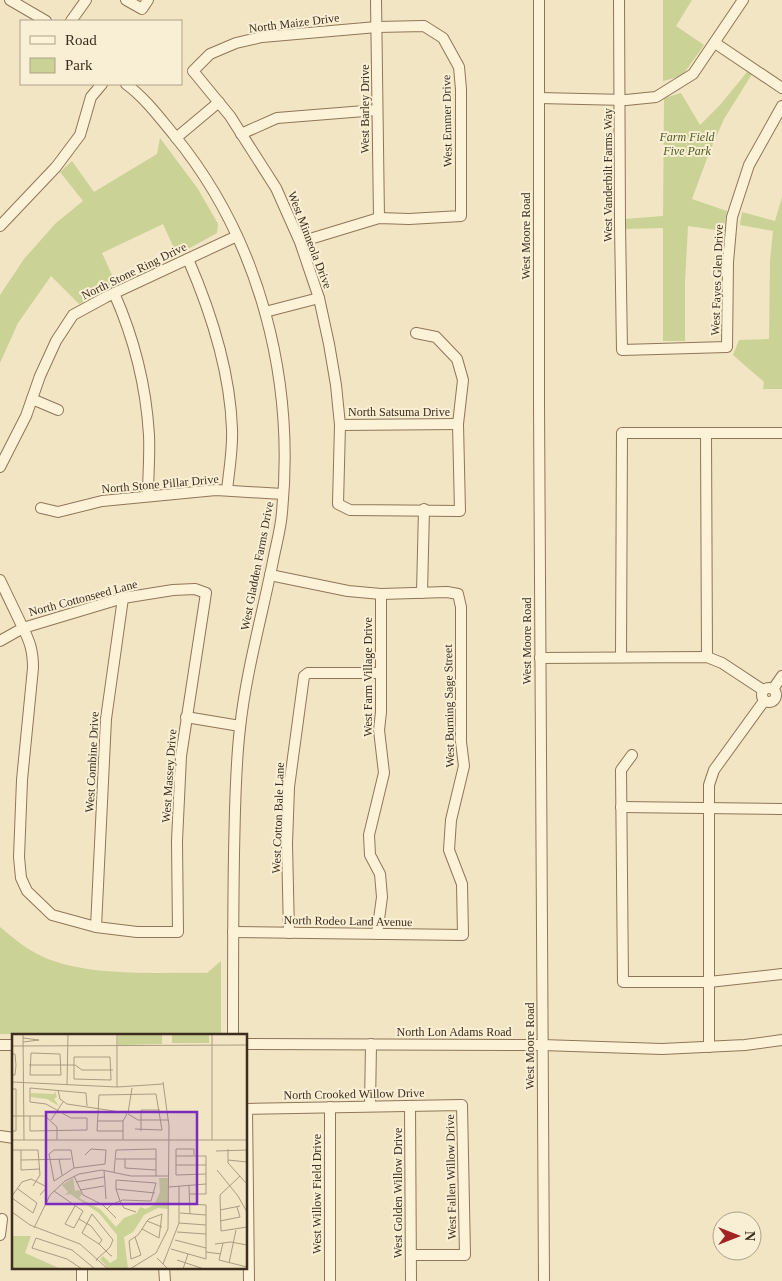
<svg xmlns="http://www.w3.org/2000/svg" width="782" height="1281" font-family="'Times New Roman',serif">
	<rect width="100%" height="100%" fill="#f2e5c4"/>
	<g fill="#cad296">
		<polygon points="663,0 692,0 676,26 704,45 682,76 663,81"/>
		<polygon points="747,72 752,74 724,119 709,153 692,199 727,211 723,231 688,226 685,282 685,341 663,341 663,228 624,229 624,219 663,216 664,98 681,93 700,125 720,105"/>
		<polygon points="160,138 198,189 218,224 217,233 177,255 163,224 102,253 116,284 79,304 51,276 18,323 0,363 0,295 24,259 56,223 83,201 60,172 72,161 94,192 157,154"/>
		<polygon points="782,197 782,389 763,389 764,382 733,355 739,340 769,339 770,261 773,231 740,225 742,212 775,221"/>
		<path d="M0 927C14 939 30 952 48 959 95 977 157 972 207 973L221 961V1034H0Z"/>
	</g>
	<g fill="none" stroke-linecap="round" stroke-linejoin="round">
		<defs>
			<g id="minor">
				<polyline points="10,0 46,21"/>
				<polyline points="126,0 142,9 148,0"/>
				<polyline points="376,0 379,218"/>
				<polyline points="539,0 539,403 544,1281"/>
				<polyline points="619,0 620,224 622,350 727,347 728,262 732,217 749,165 782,106"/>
				<polyline points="71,21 86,0"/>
				<polyline points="715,43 782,88"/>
				<path d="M126 84C145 98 159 117 174 135 260 240 295 378 282 512 281 528 276 545 273 561 262 616 246 672 240 728 235 770 235 812 234 854 233 914 233 974 233 1035"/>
				<polyline points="539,98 626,100 656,97 693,74 743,0"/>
				<polyline points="241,134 277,118 377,110"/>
				<polyline points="176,138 219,102"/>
				<polyline points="0,226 56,167 80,135 91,97 102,84"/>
				<polyline points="300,242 379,218 409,219 461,216 461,89 459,67 443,38 424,26 377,27 262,37 236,43 210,54 193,71 230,116 276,188 300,242 319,298 329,344 336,385 340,425 338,504 350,510 460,511 458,424 463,380 457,359 436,337 416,333"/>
				<path d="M188 259C211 312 230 370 232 429 233 449 229 471 227 490"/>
				<path d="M114 293C134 338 146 385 149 435 150 455 148 476 148 496"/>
				<polyline points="265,312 319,298"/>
				<polyline points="32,399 58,410"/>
				<polyline points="340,425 458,424"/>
				<polyline points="706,433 707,657"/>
				<polyline points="0,467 26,416 40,376 56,341 73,315 106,297 237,236"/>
				<polyline points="41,508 58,512 102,501 216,490 283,494"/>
				<path d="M0 580 23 628C30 642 33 651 33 668L22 780 19 857 21 878 27 891 52 915 96 927 137 932H178L177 841 181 756 206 593 195 589 173 590 123 598 23 628 0 641"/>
				<polyline points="422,593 424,509"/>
				<polyline points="621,657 622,433 782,433"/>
				<polyline points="540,658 707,657 722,663 763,690"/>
				<circle cx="769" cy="695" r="7"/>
				<polyline points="773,689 782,676"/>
				<polyline points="186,717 240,726"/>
				<polyline points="632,755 621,770 623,982 709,982 782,974"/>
				<polyline points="621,807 782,809"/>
				<polyline points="96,927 106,719 123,598"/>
				<polyline points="233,932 463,935 462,884 449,850 451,820 464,766 461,742 461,607 458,594 447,592 381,594 348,591 270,575"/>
				<polyline points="289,933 287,844 289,787 304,676 308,673 381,673"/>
				<polyline points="377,934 382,897 380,874 370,855 369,835 384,773 379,730 381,712 381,594"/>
				<polyline points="246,1044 542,1045 662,1049 745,1045 782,1040"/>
				<polyline points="0,1045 14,1045"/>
				<polyline points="709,1047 709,785 714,770 764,701"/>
				<polyline points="370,1106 371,1044"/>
				<polyline points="410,1106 411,1281"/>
				<polyline points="330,1107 330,1281"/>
				<polyline points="0,1136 14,1138"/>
				<polyline points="0,1235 2,1219"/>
				<polyline points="164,1267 165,1281"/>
				<polyline points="82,1281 82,1267"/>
				<polyline points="249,1281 247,1109 462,1105 465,1255 411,1255"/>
			</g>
		</defs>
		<use href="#minor" stroke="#8f7658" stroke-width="12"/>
		<use href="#minor" stroke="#fcf2d8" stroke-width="10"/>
	</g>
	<g text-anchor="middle" stroke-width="4" stroke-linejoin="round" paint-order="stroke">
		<g font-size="12" fill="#3d2d1e" stroke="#f9efd4">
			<text transform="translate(294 23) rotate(-7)" y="4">North Maize Drive</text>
			<text transform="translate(365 109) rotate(-90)" y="4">West Barley Drive</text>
			<text transform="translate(447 121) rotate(-91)" y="4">West Emmer Drive</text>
			<text transform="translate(608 175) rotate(-90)" y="4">West Vanderbilt Farms Way</text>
			<text transform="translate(526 236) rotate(-90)" y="4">West Moore Road</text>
			<text transform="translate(310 240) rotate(69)" y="4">West Minneola Drive</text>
			<text transform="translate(134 271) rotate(-26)" y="4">North Stone Ring Drive</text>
			<text transform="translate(717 280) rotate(-88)" y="4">West Fayes Glen Drive</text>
			<text x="399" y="416">North Satsuma Drive</text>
			<text transform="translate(160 484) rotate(-5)" y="4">North Stone Pillar Drive</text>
			<text transform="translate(257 566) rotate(-79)" y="4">West Gladden Farms Drive</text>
			<text transform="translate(83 598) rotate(-15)" y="4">North Cottonseed Lane</text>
			<text transform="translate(527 641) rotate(-90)" y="4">West Moore Road</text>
			<text transform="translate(368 677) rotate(-90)" y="4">West Farm Village Drive</text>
			<text transform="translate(449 706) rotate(-91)" y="4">West Burning Sage Street</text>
			<text transform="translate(92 762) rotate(-87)" y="4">West Combine Drive</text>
			<text transform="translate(169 776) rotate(-86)" y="4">West Massey Drive</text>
			<text transform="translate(278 818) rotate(-88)" y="4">West Cotton Bale Lane</text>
			<text transform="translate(348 921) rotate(1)" y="4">North Rodeo Land Avenue</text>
			<text x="454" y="1036">North Lon Adams Road</text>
			<text transform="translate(530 1046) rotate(-90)" y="4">West Moore Road</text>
			<text transform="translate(354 1094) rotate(-1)" y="4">North Crooked Willow Drive</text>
			<text transform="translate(451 1177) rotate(-91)" y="4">West Fallen Willow Drive</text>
			<text transform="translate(398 1193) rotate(-90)" y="4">West Golden Willow Drive</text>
			<text transform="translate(317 1194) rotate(-90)" y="4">West Willow Field Drive</text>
		</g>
		<g font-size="12" font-style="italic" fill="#4d5c22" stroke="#f9efd4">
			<text x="687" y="141">Farm Field<tspan x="687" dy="14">Five Park</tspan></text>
		</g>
	</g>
	<g transform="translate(12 1034)">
		<rect width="235" height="235" fill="#f2e5c4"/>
		<path d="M106 0H150V10L106 11ZM160 0H197V9H160ZM43 57 45 63 42 65 47 72 35 65 19 63V59L42 60ZM61 144 63 157 67 156 70 160 67 164 88 175 104 193 112 184 125 179 128 173 134 175 142 171 148 158 147 144H156V175L146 174 132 181 121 198 112 203 116 235H97L88 225 91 222 98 229 105 225V201L87 179 58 160 53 161 56 158 50 151ZM0 202H19L13 219 49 235H0Z" fill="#cad296"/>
		<path fill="none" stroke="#aa9b82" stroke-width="1" d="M200 0V106M11 4 27 6M11 8 27 6M0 12 235 11M19 19 48 20 49 41H18ZM0 20H3L4 31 3 41H0M62 23H98L99 46 62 45ZM17 31H63L70 36H101M0 48 105 53V0M55 51 56 0M105 53 151 50M0 55H4V97H0M46 56 48 65 55 70 115 79M116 79 120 54M116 80 126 86H157M0 82H33L45 93V106M18 82V97L75 96V84H59L34 70 18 68V54L74 59 75 72M39 86 51 68M85 87H111M111 97H85L87 61 144 60 150 96 123 95M129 97V76H148M0 106H12L11 0M12 106H235M111 106V87L115 80M216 115V129L235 150M0 116H26L28 141 21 152M9 116V136L28 135M204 117 235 116M182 121V115H164V141L194 140M164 122H194V160H178M47 125 50 141M104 125H144M113 125V134L144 136M9 126 59 125M216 126 235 128M164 131H194M62 134 59 116H42L37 120 42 147 62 134 93 130 94 116 79 115 73 121M92 136 94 165M205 136 226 162 235 178M102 138 104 116 144 115V142M62 142 71 161 91 171 104 184M228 142 208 161 209 197 235 193M64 148 92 143M177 151 178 180M157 153 194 150M104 155 143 159M68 156 92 152M42 157 71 177 62 194 53 190 63 172M0 162 10 148 19 145 35 153 28 161M0 164 21 179 25 169 6 155M95 175 99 171 108 167H109L110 166 139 167 144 149 104 146V155L108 167 112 174 124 178M208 176 228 172M0 178 18 191 68 210 96 235M168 179 194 181M67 185 79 192 90 206 87 210M135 187 150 193M208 187 228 183 225 173M167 189 194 191M22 194 38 161 53 147 67 140 90 136 119 142H157M165 198 194 200M123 203 129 221 119 225 117 207 126 201 130 195 135 187 137 185 150 180 147 204 130 195M163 206 194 214M211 209 207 226 235 233M203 210 219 208 235 211M159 215 194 225V171L177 170M194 218 209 220M145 224 156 235M165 226 192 235M84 227 86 224 94 217 98 213 101 206 80 180 70 199 87 210 98 221 100 222M217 229 224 196M151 230 167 189V152M70 235 55 225 20 214 24 204 60 216 83 235M118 235 144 219 156 195 157 92 151 48M171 235 176 220"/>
		<path fill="#7b2cbf" fill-opacity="0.15" stroke="#7b2cbf" stroke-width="2.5" d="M34 78H185V170H34Z"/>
		<rect width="235" height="235" fill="none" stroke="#3d2d1e" stroke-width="2.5"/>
	</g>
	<rect x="20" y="20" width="162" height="65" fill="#f9efd4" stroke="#aea18b"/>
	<rect x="30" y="36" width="25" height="8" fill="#fcf2d8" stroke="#aea18b"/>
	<text x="65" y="45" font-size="15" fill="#3d2d1e">Road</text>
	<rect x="30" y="58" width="25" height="15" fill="#cad296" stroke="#aea18b"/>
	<text x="65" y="70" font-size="15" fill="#3d2d1e">Park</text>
	<g transform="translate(737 1236) rotate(90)"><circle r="24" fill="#f9efd4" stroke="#aea18b"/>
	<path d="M0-4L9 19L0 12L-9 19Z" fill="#a32322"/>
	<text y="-8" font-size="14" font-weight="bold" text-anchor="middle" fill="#3d2d1e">N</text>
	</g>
</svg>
